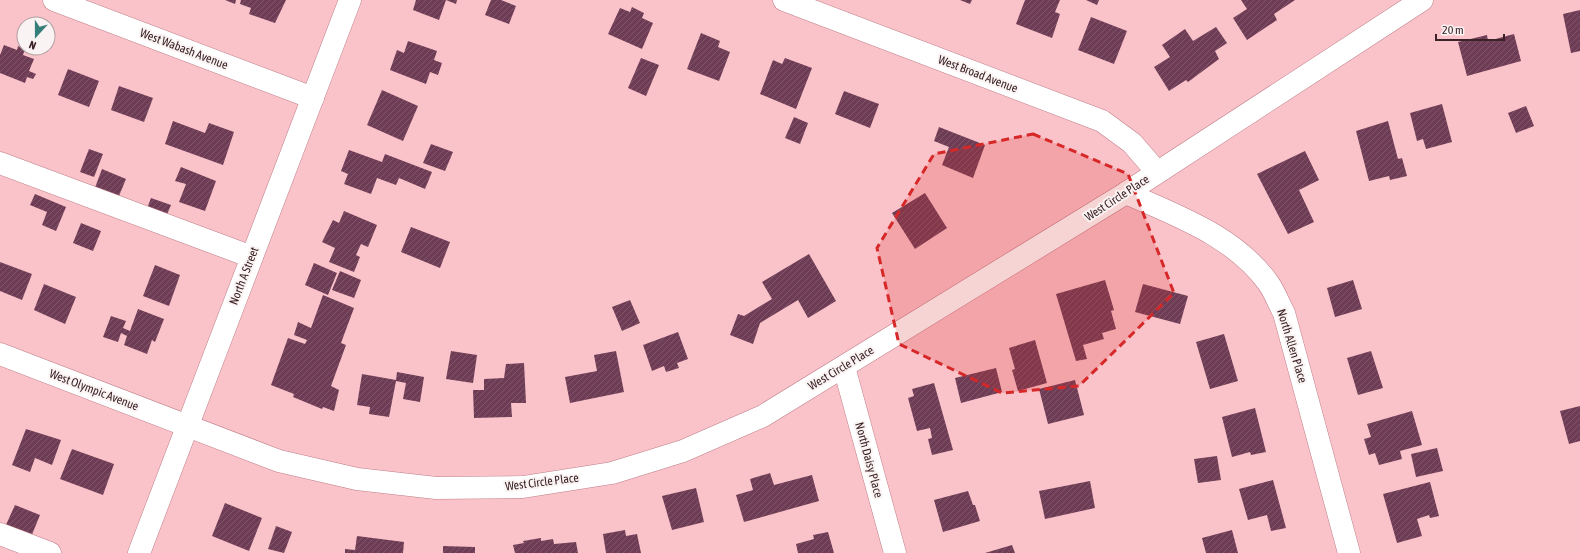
<svg xmlns="http://www.w3.org/2000/svg" width="1580" height="553" font-family="'Asap Condensed',sans-serif">
	<defs>
		<pattern id="building-hatch" width="6" height="6" patternUnits="userSpaceOnUse"><rect width="6" height="6" fill="#6f3c55"/><path d="M-1 1l2-2M0 6l6-6M5 7l2-2" fill="none" stroke="#80566a"/></pattern>
	</defs>
	<rect width="100%" height="100%" fill="#fac3ca"/>
	<g fill="url(#building-hatch)">
		<polygon points="225,0 236,0 235,4"/>
		<polygon points="241,0 286,0 275,23 249,14 251,8 240,4"/>
		<polygon points="416,0 457,0 456,4 446,0 439,20 413,10"/>
		<polygon points="491,0 501,0 516,6 509,24 485,15"/>
		<polygon points="960,0 972,0 970,4"/>
		<polygon points="1025,0 1060,0 1055,12 1060,14 1052,38 1016,24"/>
		<polygon points="1086,0 1099,0 1097,5"/>
		<polygon points="1241,0 1295,0 1274,14 1277,20 1247,40 1233,18 1247,9"/>
		<polygon points="632,7 644,13 642,18 653,23 642,49 608,34 620,8 630,12"/>
		<polygon points="1580,10 1580,51 1571,53 1563,14"/>
		<polygon points="1091,17 1127,31 1114,64 1078,50"/>
		<polygon points="1216,27 1227,43 1215,51 1219,59 1188,82 1186,80 1169,91 1154,67 1170,57 1162,45 1185,29 1193,41"/>
		<polygon points="701,33 720,41 718,47 730,52 719,81 687,69"/>
		<polygon points="1514,34 1521,61 1467,76 1458,42 1487,35 1488,41"/>
		<polygon points="408,41 437,51 434,60 442,63 438,75 430,72 426,84 390,70 397,50 404,53"/>
		<polygon points="4,45 17,50 18,46 25,49 23,55 34,59 29,71 36,74 33,79 27,77 25,83 0,73 0,55"/>
		<polygon points="641,58 659,65 646,96 628,88"/>
		<polygon points="785,58 812,68 796,109 760,94 773,60 782,64"/>
		<polygon points="68,69 99,81 89,107 58,95"/>
		<polygon points="119,86 153,98 144,122 111,110"/>
		<polygon points="382,90 418,106 403,141 367,125"/>
		<polygon points="844,91 879,104 870,128 835,114"/>
		<polygon points="1442,104 1452,142 1426,149 1423,139 1417,141 1410,113"/>
		<polygon points="1526,106 1534,126 1516,133 1508,113"/>
		<polygon points="794,117 808,123 800,144 785,138"/>
		<polygon points="173,121 205,133 209,123 234,132 223,165 165,144"/>
		<polygon points="1388,121 1398,159 1402,158 1407,176 1390,180 1389,176 1369,181 1356,131"/>
		<polygon points="939,127 985,145 973,178 942,165 949,147 934,141"/>
		<polygon points="431,144 453,152 445,171 423,163"/>
		<polygon points="89,149 103,154 94,177 80,172"/>
		<polygon points="349,150 382,162 385,154 432,172 425,189 399,178 396,185 377,178 371,194 344,184 348,174 341,171"/>
		<polygon points="1305,151 1319,180 1299,190 1314,222 1288,234 1257,174"/>
		<polygon points="181,167 216,181 205,211 179,202 186,184 175,181"/>
		<polygon points="102,169 126,179 116,203 93,193"/>
		<polygon points="925,193 947,228 915,249 892,213"/>
		<polygon points="35,194 66,207 56,231 42,225 47,212 30,205"/>
		<polygon points="151,198 171,205 165,219 146,211"/>
		<polygon points="344,211 377,225 368,247 361,244 356,255 360,257 354,272 329,262 335,248 322,242 333,220 339,223"/>
		<polygon points="81,223 101,231 93,251 73,243"/>
		<polygon points="411,227 450,242 440,268 401,252"/>
		<polygon points="809,254 836,301 808,318 798,300 760,323 753,344 730,335 738,314 744,316 772,299 762,282"/>
		<polygon points="0,262 32,274 22,300 0,291"/>
		<polygon points="314,263 337,273 328,295 305,285"/>
		<polygon points="155,265 180,275 169,306 143,296"/>
		<polygon points="340,271 361,280 354,298 332,290"/>
		<polygon points="1105,280 1114,310 1111,311 1116,329 1102,333 1104,339 1083,345 1087,359 1076,361 1056,294"/>
		<polygon points="1353,280 1362,309 1335,317 1327,288"/>
		<polygon points="44,284 76,297 65,324 34,310"/>
		<polygon points="1143,284 1188,296 1180,324 1135,312"/>
		<polygon points="323,295 354,308 341,343 346,345 331,386 339,390 334,411 323,407 322,409 293,397 294,394 271,385 288,338 305,344 307,340 294,335 298,322 311,328"/>
		<polygon points="630,300 640,323 622,331 612,307"/>
		<polygon points="138,309 164,319 155,342 152,340 147,354 124,345 127,336 121,333 118,342 103,337 111,316 126,321 123,328 130,331"/>
		<polygon points="678,332 688,359 677,363 679,368 666,372 664,366 652,371 643,345"/>
		<polygon points="1224,334 1238,381 1210,389 1196,342"/>
		<polygon points="1035,340 1047,383 1018,391 1012,370 1015,369 1009,348"/>
		<polygon points="451,351 477,355 473,383 446,379"/>
		<polygon points="616,351 624,392 570,403 565,377 597,371 594,355"/>
		<polygon points="1371,351 1383,388 1358,395 1347,358"/>
		<polygon points="524,363 526,403 511,403 512,417 474,418 473,390 484,390 484,379 504,378 506,364"/>
		<polygon points="996,368 1002,392 961,403 955,378"/>
		<polygon points="397,372 424,377 420,402 403,399 406,383 396,381 389,417 369,414 370,407 357,405 362,374 396,380"/>
		<polygon points="1075,380 1084,415 1048,424 1039,389"/>
		<polygon points="934,383 953,450 932,455 928,439 932,438 930,428 917,431 908,398 914,396 912,389"/>
		<polygon points="1580,406 1580,441 1569,444 1560,411"/>
		<polygon points="1255,408 1266,452 1251,455 1250,452 1232,457 1222,417"/>
		<polygon points="1412,411 1422,445 1400,451 1402,459 1379,465 1375,453 1369,455 1364,439 1371,437 1367,424"/>
		<polygon points="26,429 61,440 52,465 35,458 30,472 12,465"/>
		<polygon points="1437,448 1443,471 1416,477 1411,454"/>
		<polygon points="72,449 114,464 103,495 60,479"/>
		<polygon points="1217,456 1221,480 1198,483 1194,459"/>
		<polygon points="770,473 774,485 812,475 819,501 744,522 736,495 753,490 750,479"/>
		<polygon points="1273,480 1286,528 1271,531 1267,515 1248,520 1239,489"/>
		<polygon points="1090,481 1095,508 1045,519 1039,491"/>
		<polygon points="1430,482 1439,516 1430,518 1429,515 1417,519 1422,536 1397,543 1383,494"/>
		<polygon points="696,488 704,522 672,530 662,496"/>
		<polygon points="968,491 973,505 975,505 980,521 943,532 934,500"/>
		<polygon points="225,503 262,518 249,551 212,536"/>
		<polygon points="15,505 40,515 31,537 5,527"/>
		<polygon points="276,526 292,532 284,553 268,549"/>
		<polygon points="625,530 626,536 637,534 641,553 606,553 603,534"/>
		<polygon points="1232,530 1238,553 1206,553 1202,538"/>
		<polygon points="828,532 834,553 798,553 796,544 814,539 813,535"/>
		<polygon points="357,536 404,542 403,553 345,553 345,549 355,550"/>
		<polygon points="541,538 541,541 553,539 554,544 576,542 578,553 515,553 513,545 524,543 523,541"/>
		<polygon points="1012,545 1015,553 985,553"/>
		<polygon points="443,546 475,547 475,553 443,553"/>
	</g>
	<g fill="none" stroke-linecap="round" stroke-linejoin="round">
		<defs>
			<g id="minor">
				<polyline points="54,0 313,98"/>
				<polyline points="784,0 1102,121 1132,143 1157,172"/>
				<polyline points="0,163 252,257"/>
				<path d="M1126 193C1177 216 1235 236 1269 284 1275 293 1279 304 1284 313L1349 553"/>
				<polyline points="0,354 279,461 357,479 436,488 523,487 612,473 683,451 763,416 1126,193 1422,0"/>
				<polyline points="844,367 895,553"/>
				<polyline points="0,534 50,553"/>
				<polyline points="139,553 350,0"/>
			</g>
		</defs>
		<use href="#minor" stroke="#be7e88" stroke-width="23"/>
		<use href="#minor" stroke="#fff" stroke-width="22"/>
	</g>
	<path fill="#d62828" fill-opacity="0.2" stroke="#d62828" stroke-width="3" stroke-dasharray="8 5" stroke-linejoin="round" d="M1033 134 1128 174 1174 293 1079 386 1002 393 899 344 877 248 934 154Z"/>
	<g text-anchor="middle" stroke-width="4" stroke-linejoin="round" paint-order="stroke">
		<g font-size="12" fill="#3b2226" stroke="#faf3f3">
			<text transform="translate(184 49) rotate(21)" y="4">West Wabash Avenue</text>
			<text transform="translate(978 74) rotate(21)" y="4">West Broad Avenue</text>
			<text transform="translate(1117 198) rotate(-33)" y="4">West Circle Place</text>
			<text transform="translate(244 276) rotate(-69)" y="4">North A Street</text>
			<text transform="translate(1292 346) rotate(73)" y="4">North Allen Place</text>
			<text transform="translate(841 368) rotate(-31)" y="4">West Circle Place</text>
			<text transform="translate(94 390) rotate(21)" y="4">West Olympic Avenue</text>
			<text transform="translate(869 460) rotate(75)" y="4">North Daisy Place</text>
			<text transform="translate(542 482) rotate(-7)" y="4">West Circle Place</text>
		</g>
	</g>
	<g transform="translate(36 36) rotate(201)"><circle r="19" fill="#faf3f3" stroke="#ae9fa1"/>
	<path d="M0-3L7 15L0 10L-7 15Z" fill="#367e79"/>
	<text y="-6" font-size="11" font-weight="bold" text-anchor="middle" fill="#3b2226">N</text>
	</g>
	<path d="M1436 34v6h68v-6" fill="none" stroke="#3b2226" stroke-width="2"/>
	<text x="1442" y="34" font-size="12" fill="#3b2226" stroke="#faf3f3" stroke-width="3" paint-order="stroke">20 m</text>
</svg>
